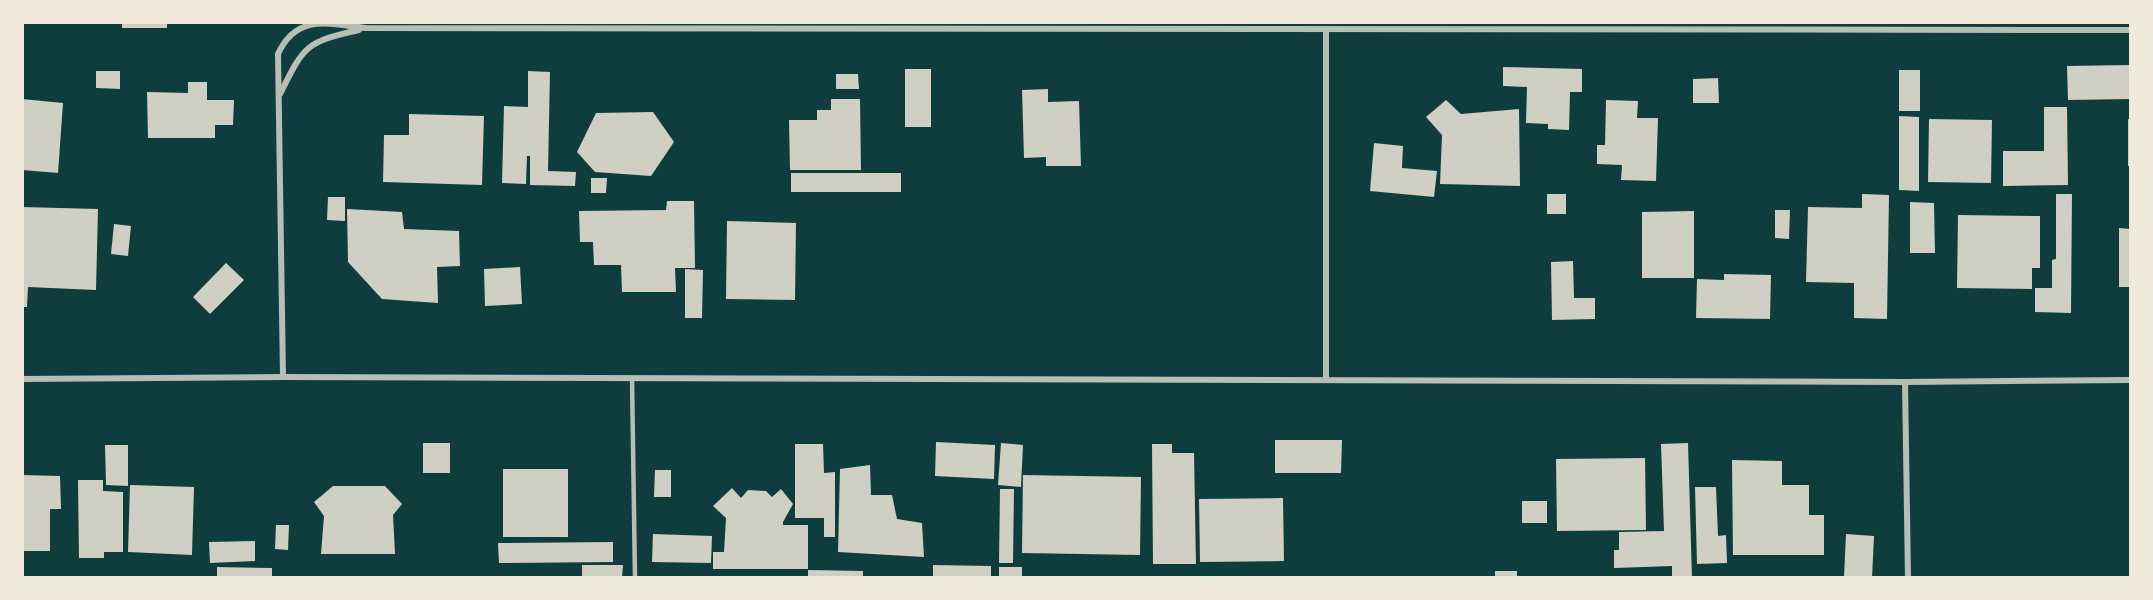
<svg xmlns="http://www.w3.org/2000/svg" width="2153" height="600" font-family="Arial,sans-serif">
	<rect width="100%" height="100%" fill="#0f3d3e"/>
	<g fill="#cfcfc3">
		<rect x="122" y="22" width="45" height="6"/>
		<polygon points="2129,65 2130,99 2068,100 2067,66"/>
		<polygon points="1503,67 1582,69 1582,92 1570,92 1569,130 1548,129 1548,124 1526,123 1527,87 1503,86"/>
		<rect x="905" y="69" width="26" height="58"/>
		<rect x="1899" y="70" width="21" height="41"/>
		<polygon points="96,71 120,71 120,89 96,88"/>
		<polygon points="528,71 550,72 548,171 576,172 575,186 530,185 530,156 527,156 526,184 502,183 504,106 528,107"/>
		<polygon points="836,74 858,74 859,89 836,89"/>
		<polygon points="1718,78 1719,103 1693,103 1693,79"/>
		<polygon points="188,82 207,82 207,100 234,100 233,125 215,125 215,138 148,138 147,92 188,93"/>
		<polygon points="1048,89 1048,102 1079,101 1081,166 1046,166 1046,157 1024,158 1022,90"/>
		<polygon points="22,99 63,103 58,173 22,170"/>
		<polygon points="831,99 860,99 861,170 790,170 789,120 817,120 817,110 831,110"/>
		<polygon points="1446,100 1461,114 1519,109 1520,186 1440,184 1442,135 1426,117"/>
		<polygon points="1606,100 1638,101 1637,118 1658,118 1656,181 1621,180 1622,165 1597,164 1597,145 1605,145"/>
		<polygon points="2044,107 2067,107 2068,185 2003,186 2003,151 2044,151"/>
		<polygon points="653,112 674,142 651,176 595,172 577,152 596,113"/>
		<polygon points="409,114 484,116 482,185 383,182 384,135 409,135"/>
		<polygon points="1899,116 1919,117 1919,191 1899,190"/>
		<polygon points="1929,119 1992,120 1991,183 1928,182"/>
		<rect x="2128" y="119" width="2" height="47"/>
		<polygon points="1374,143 1403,146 1402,168 1437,171 1434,197 1370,191"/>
		<rect x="791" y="173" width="110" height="19"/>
		<polygon points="591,178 607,178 606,193 591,193"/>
		<rect x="1547" y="194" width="19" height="20"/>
		<polygon points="1862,194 1889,195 1887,319 1854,318 1854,283 1806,282 1808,207 1862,208"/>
		<polygon points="2056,194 2072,194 2071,313 2035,312 2035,288 2052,288 2052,260 2056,259"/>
		<polygon points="328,197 345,197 345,221 327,220"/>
		<polygon points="667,201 694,201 695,268 675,268 676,292 622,292 621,265 594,265 593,242 580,242 579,211 666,210"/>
		<polygon points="1910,202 1934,203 1935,253 1910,253"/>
		<polygon points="22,207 98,209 96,290 28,287 27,307 22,307"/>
		<polygon points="347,209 402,212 404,229 459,231 460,266 437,267 438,303 382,299 348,262"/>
		<polygon points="1775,210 1790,210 1789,239 1775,238"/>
		<polygon points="1694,211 1694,278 1642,278 1642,212"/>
		<polygon points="1958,215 2040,216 2040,268 2032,268 2032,289 1957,288"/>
		<polygon points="727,221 796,223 795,300 726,299"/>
		<polygon points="114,224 131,226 128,256 111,254"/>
		<polygon points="2119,228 2130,229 2130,287 2119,287"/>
		<polygon points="1573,261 1574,298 1595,298 1595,319 1552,320 1551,262"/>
		<polygon points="226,263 244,280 210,314 193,297"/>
		<polygon points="520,267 522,304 485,306 484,269"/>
		<polygon points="685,269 703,270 702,318 685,318"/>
		<polygon points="1724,274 1771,275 1770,319 1696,318 1697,279 1724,280"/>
		<polygon points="1275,440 1342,440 1341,473 1275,473"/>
		<polygon points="936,442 995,445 994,479 935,476"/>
		<rect x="423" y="443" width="27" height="30"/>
		<polygon points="1001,443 1023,445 1021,487 998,485"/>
		<polygon points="1688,443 1692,578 1672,578 1672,566 1614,568 1614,550 1619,550 1619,532 1664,531 1661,444"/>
		<polygon points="795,444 823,444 824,473 835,472 835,537 824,537 824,518 795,518"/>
		<polygon points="1152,444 1172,444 1172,453 1194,453 1196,564 1153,564"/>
		<polygon points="105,445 128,445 128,486 106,485"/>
		<polygon points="1645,458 1646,530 1557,531 1556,459"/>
		<polygon points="1732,460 1782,461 1782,485 1809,485 1809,515 1824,515 1824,555 1733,555"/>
		<polygon points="870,465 871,495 892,495 897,519 922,523 924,557 838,552 840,469"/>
		<rect x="503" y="469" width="65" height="68"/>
		<polygon points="655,470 671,470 671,497 654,497"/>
		<polygon points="22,475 60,476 61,509 50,509 50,551 22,551"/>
		<polygon points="1023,475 1141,477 1140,555 1022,553"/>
		<polygon points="78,480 103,480 103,491 123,492 123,552 104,552 104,558 79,558"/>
		<polygon points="130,485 194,487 192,555 128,552"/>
		<polygon points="333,486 385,486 402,504 393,515 395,554 321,554 324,516 314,502"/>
		<polygon points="1695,487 1716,487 1718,536 1726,535 1727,563 1697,564"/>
		<polygon points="732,488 741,498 748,490 766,491 772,497 781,489 793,504 783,522 783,525 808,525 808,569 713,569 713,552 724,552 726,518 713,506"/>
		<polygon points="1000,489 1014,489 1013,563 999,563"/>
		<polygon points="1283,498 1284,561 1200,562 1199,499"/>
		<rect x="1522" y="501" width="25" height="22"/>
		<polygon points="276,525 289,525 288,550 275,549"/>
		<polygon points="653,534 712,536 711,563 652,562"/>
		<polygon points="1846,534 1874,536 1872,578 1844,577"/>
		<polygon points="255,541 255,561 210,563 209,542"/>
		<polygon points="613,542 613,562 499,563 498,543"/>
		<polygon points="582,565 623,565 622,578 582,578"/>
		<polygon points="933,565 991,566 991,578 933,578"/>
		<polygon points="217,567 272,568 272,578 217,578"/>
		<rect x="999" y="567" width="23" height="11"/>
		<polygon points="808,570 863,571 863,578 808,578"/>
		<rect x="1495" y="571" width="22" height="7"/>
	</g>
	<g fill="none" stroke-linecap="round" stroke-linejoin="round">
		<polyline stroke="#b8beb3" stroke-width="4.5" points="632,378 635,578"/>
		<g stroke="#b8beb3" stroke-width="6">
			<path d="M280 94C304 46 305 42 359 30"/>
			<path d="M283 377 278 54C297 13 329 24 366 28L2130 30"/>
			<polyline points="22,379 283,377 1905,382 2130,380"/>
			<polyline points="1326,379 1326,31"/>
			<polyline points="1905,382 1908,578"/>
		</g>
	</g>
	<rect width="2153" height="600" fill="none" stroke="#f1e9da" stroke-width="48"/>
</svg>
